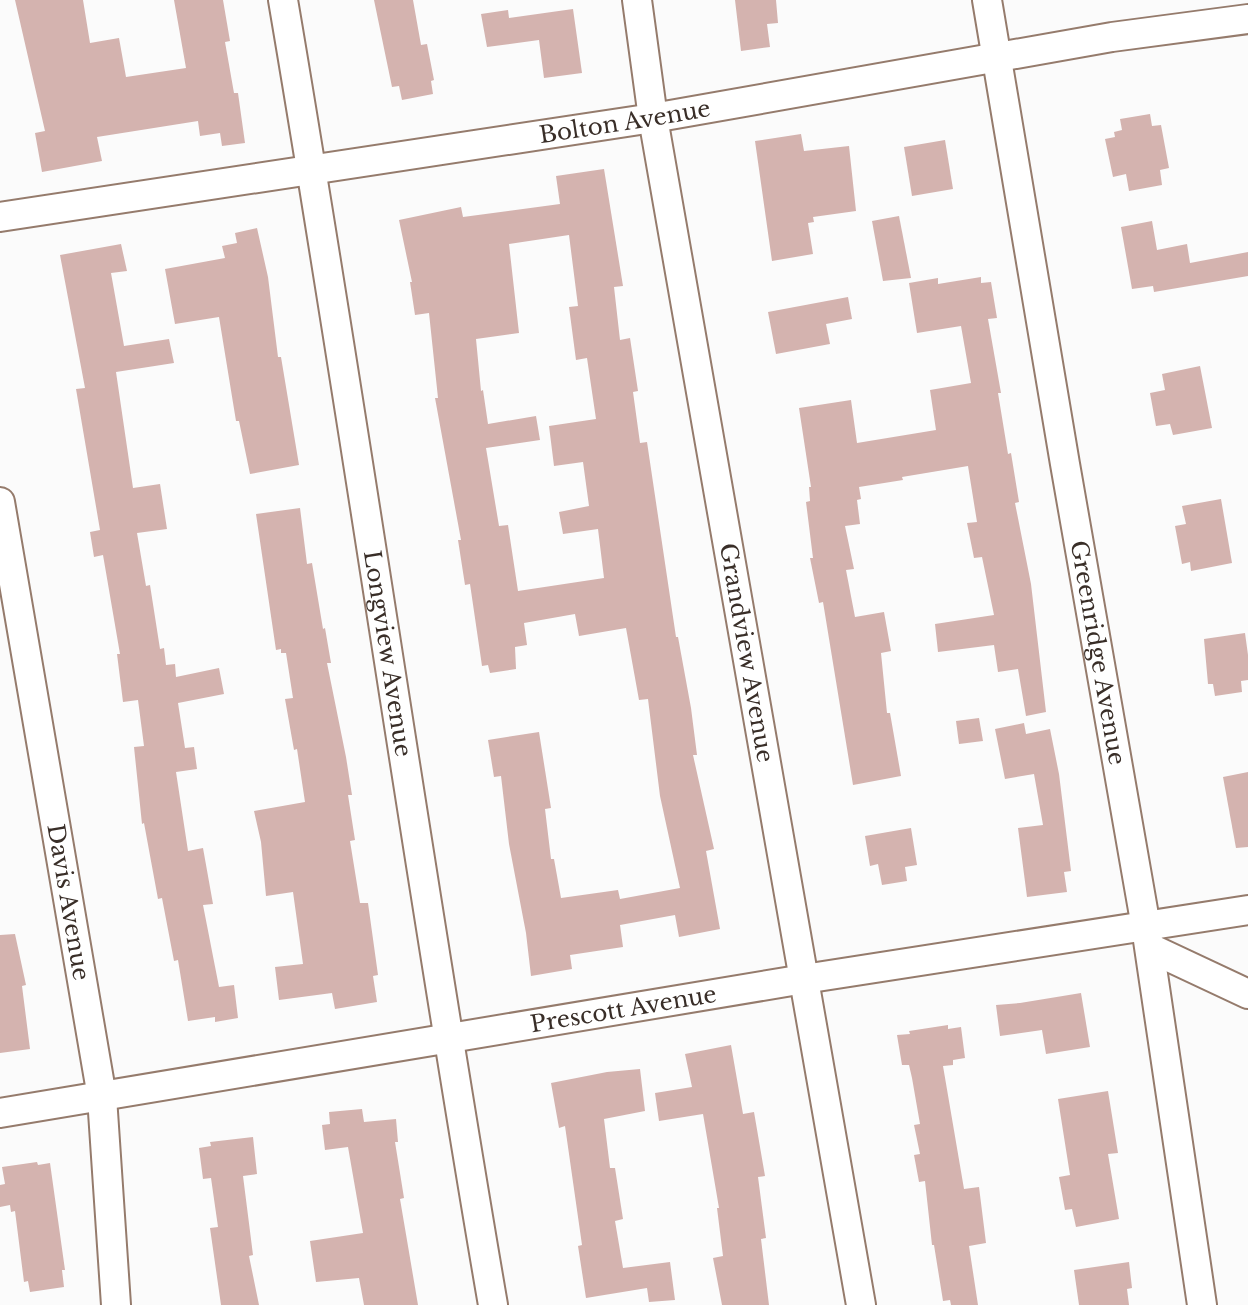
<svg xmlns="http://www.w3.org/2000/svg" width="1248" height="1305" font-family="'Libre Baskerville',serif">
	<rect width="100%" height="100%" fill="#fbfbfb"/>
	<g fill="#d4b3af" fill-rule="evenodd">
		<polygon points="15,0 83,0 90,43 119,38 126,77 186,68 174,0 223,0 230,41 225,42 234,93 238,93 245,143 222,146 220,133 200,136 198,121 97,137 102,161 42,172 35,133 45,131"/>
		<polygon points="374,0 413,0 421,45 427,44 434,80 431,81 433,94 402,100 399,86 392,87"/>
		<polygon points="735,0 776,0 778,23 767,24 770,47 741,51"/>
		<polygon points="573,9 582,73 544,78 539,40 487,47 481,14 508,10 509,18"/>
		<polygon points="1150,114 1152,126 1161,125 1169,168 1160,170 1162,185 1129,191 1126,174 1113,177 1105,139 1115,137 1114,132 1122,130 1120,119"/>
		<polygon points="801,134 804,151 849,146 856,211 813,217 814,222 808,223 813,254 772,261 755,141"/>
		<polygon points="945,140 953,189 912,196 904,147"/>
		<path d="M604 169 623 286 614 287 620 340 630 338 638 391 633 392 640 443 647 442 676 637H678L691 708 697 755H693L714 849 706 851 720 929 679 937 675 915 620 925 623 947 570 955 572 969 531 976 526 933 509 844 501 776 494 777 488 740 539 732 551 808 545 809 551 859H554L561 898 618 890 620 899 680 888 660 796 648 699 639 700 626 628 579 636 575 614 524 623 527 645 515 647 516 669 490 673 488 665 482 666 470 584 465 585 458 540H461L435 398H438L429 313 415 315 410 282H412L399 220 461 207 463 217 560 204 556 176ZM569 235 578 306 569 307 576 360 587 358 596 419 549 426 554 466 583 462 589 506 559 512 563 534 598 529 604 578 518 591 508 525 499 526 486 448 540 440 536 416 488 424 483 390 481 391 476 339 519 333 509 244Z"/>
		<polygon points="899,216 911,278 883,281 872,221"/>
		<polygon points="1152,221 1157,250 1187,244 1190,263 1248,252 1248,276 1154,292 1153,286 1132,289 1121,227"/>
		<polygon points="257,228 268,277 278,357 281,357 299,465 250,474 239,421 236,421 219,317 175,324 165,269 225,258 222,246 237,243 235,233"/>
		<polygon points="121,244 127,271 111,273 124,346 169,339 174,363 116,372 133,488 160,484 167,529 137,533 146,586 150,585 160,649 164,648 166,665 175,664 176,677 219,668 224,694 178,703 185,748 194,747 197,769 176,772 188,851 203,848 213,904 203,905 219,987 234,985 238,1018 215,1022 215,1017 188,1021 178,960 174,961 162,898 158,899 144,823 142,824 134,747 144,746 138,700 123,702 117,654 120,654 103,555 94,557 90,532 100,530 76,389 85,388 60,255"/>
		<polygon points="981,277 981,283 991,282 997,318 988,319 1001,393 998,393 1008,454 1011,453 1019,502 1015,503 1031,584 1046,712 1026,716 1018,669 998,672 994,645 938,652 935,624 994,615 982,557 974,558 967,523 977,522 968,466 902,477 903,480 859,487 861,499 857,500 860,524 845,526 854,569 846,570 855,617 884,612 891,651 881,653 887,713 890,713 901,776 853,785 823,602 819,603 810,558 813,558 806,502 810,501 809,487 811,487 799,408 851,400 857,443 936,430 930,390 971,383 961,326 917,333 909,283 938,278 938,284"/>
		<polygon points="848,297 852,319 826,324 830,344 776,354 768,312"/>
		<polygon points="1200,366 1212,428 1173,435 1170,424 1156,426 1150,393 1165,390 1162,374"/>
		<polygon points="1221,499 1232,563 1191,571 1190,562 1182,564 1175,526 1186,524 1182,506"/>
		<polygon points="300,508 307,564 312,563 323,629 325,628 331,663 327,663 346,757 352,795 348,795 355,840 350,841 360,903 368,903 378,975 373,976 377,1002 335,1009 332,993 279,1000 275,967 303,964 293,892 266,896 261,842 254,811 305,802 297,749 294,750 285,699 293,698 286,653 281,653 281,649 276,650 256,514"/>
		<polygon points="1245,633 1248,655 1248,680 1241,681 1242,692 1215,696 1213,684 1208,684 1204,639"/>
		<polygon points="979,718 983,741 959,744 956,721"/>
		<polygon points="1024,723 1026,734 1050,729 1059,774 1071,871 1064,872 1067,892 1027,897 1018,828 1043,825 1034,774 1005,779 995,729"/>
		<polygon points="1248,772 1248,847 1236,848 1223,777"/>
		<polygon points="911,828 917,865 905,867 907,881 882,885 878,864 870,866 865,836"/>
		<polygon points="15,934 26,985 22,986 30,1049 0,1053 0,935"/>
		<polygon points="1081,993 1090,1047 1046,1054 1042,1030 1000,1036 996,1005 1020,1003"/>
		<polygon points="948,1025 948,1029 961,1027 965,1058 953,1060 953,1065 943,1066 964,1189 979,1187 986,1243 969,1246 978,1305 951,1305 950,1300 943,1301 934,1245 932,1245 925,1181 919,1182 914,1155 920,1154 914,1125 920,1124 912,1078 909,1065 902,1065 897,1035 910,1034 909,1031"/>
		<polygon points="731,1045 743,1114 754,1112 765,1176 758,1177 766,1238 761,1239 769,1305 722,1305 713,1258 723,1256 717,1208 719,1208 703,1114 659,1121 655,1093 692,1087 685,1054"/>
		<polygon points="640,1069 645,1111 604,1119 610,1168 615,1168 623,1219 615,1221 623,1268 670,1262 675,1300 649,1302 647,1288 586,1298 578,1246 582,1245 565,1126 559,1128 551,1083 607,1072"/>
		<polygon points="1108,1091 1118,1153 1108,1154 1119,1219 1076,1227 1072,1209 1065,1210 1059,1177 1070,1175 1058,1099"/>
		<polygon points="362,1109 364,1122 396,1119 398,1142 395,1142 404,1198 400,1199 418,1305 364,1305 359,1278 316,1282 310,1241 363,1233 348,1147 325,1150 322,1125 330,1124 329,1112"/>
		<polygon points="253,1137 257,1174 243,1176 253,1255 249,1256 259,1305 221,1305 210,1228 218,1227 211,1178 203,1179 199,1148 211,1146 210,1142"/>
		<polygon points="37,1162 38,1165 50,1163 65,1270 62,1270 64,1287 30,1292 28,1281 24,1282 15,1211 11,1212 10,1205 0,1207 0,1185 5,1184 2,1167"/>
		<polygon points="1129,1262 1132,1288 1127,1289 1129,1305 1079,1305 1074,1270"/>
	</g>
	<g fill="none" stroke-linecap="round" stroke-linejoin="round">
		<defs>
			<g id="minor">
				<path id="s1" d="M283 0C357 434 418 871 493 1305"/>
				<path id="s2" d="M637 0 653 118 861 1305"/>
				<path id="s3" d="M987 0 1065 464 1146 927 1202 1305"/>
				<path id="s4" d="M0 217 653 118 1112 37 1248 19"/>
				<path id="s5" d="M0 502 102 1097 116 1305"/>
				<polyline points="1150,948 1248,994"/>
				<path id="s6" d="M0 1113 804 979 1248 910"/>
			</g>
		</defs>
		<use href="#minor" stroke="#957b6c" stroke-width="32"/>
		<use href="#minor" stroke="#fff" stroke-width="28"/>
	</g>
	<g text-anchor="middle" stroke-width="5" stroke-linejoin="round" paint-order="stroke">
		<g font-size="23" fill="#392e28" stroke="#fff">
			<text dy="8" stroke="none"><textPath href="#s4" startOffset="632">Bolton Avenue</textPath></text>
			<text dy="8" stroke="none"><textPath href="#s3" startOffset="662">Greenridge Avenue</textPath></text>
			<text dy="8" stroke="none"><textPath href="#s1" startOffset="662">Longview Avenue</textPath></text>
			<text dy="8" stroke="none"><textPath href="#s2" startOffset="662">Grandview Avenue</textPath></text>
			<text dy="8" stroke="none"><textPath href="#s5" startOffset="406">Davis Avenue</textPath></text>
			<text dy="8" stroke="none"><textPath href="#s6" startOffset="632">Prescott Avenue</textPath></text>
		</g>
	</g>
</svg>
